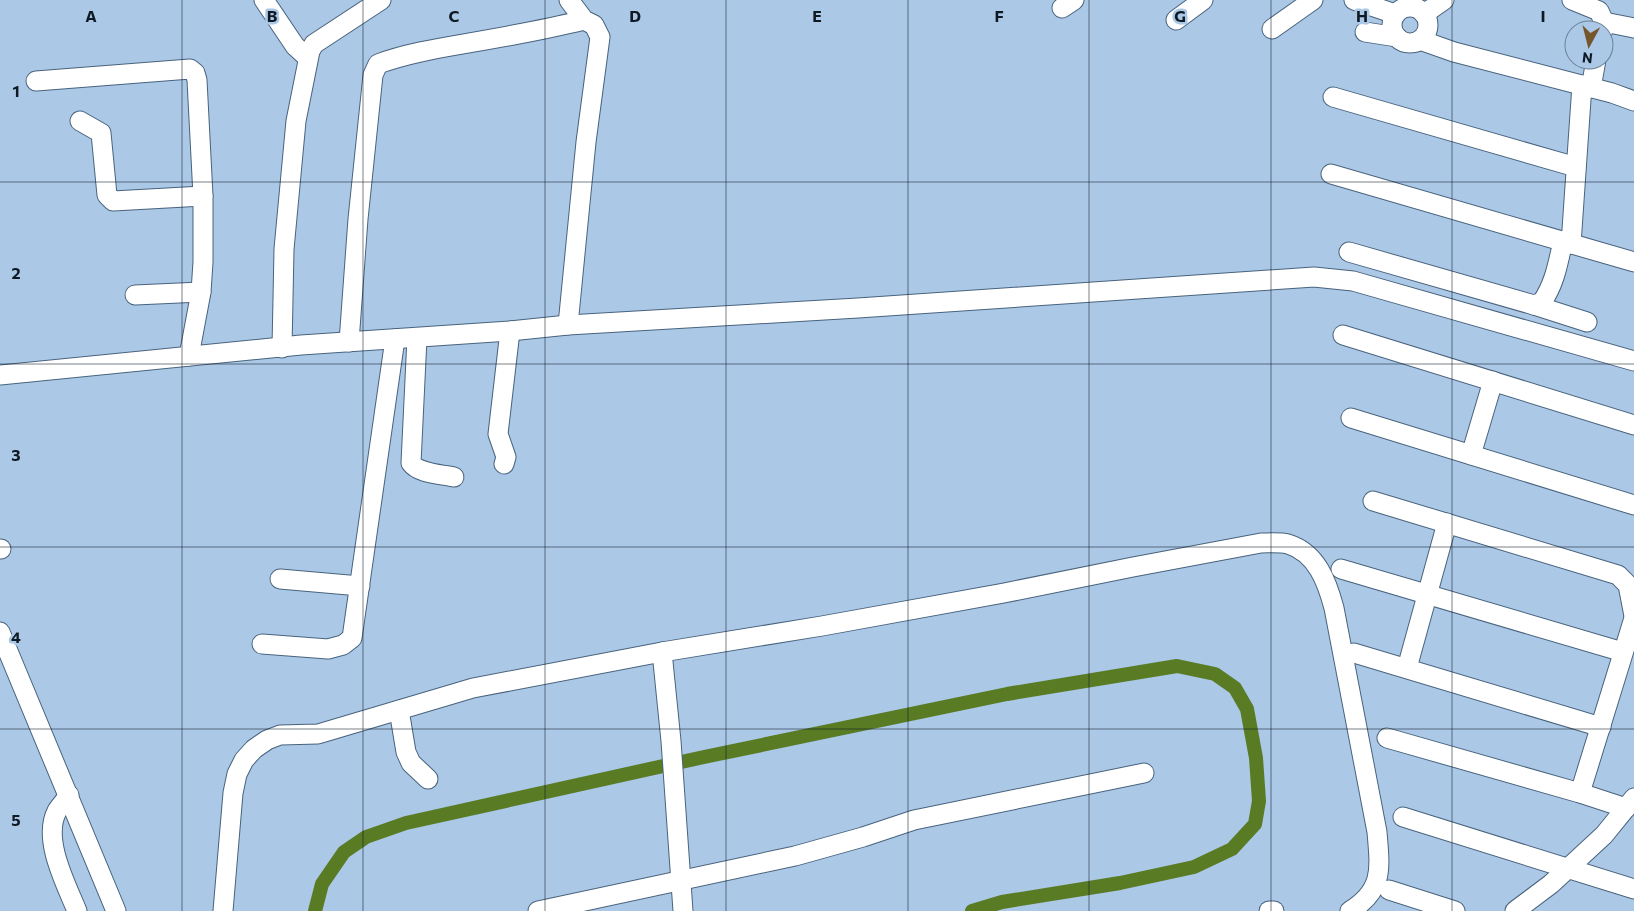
<svg xmlns="http://www.w3.org/2000/svg" width="1634" height="911" font-family="Commissioner,sans-serif">
	<rect width="100%" height="100%" fill="#abc8e6"/>
	<g fill="none" stroke-linecap="round" stroke-linejoin="round">
		<polyline stroke="#587b24" stroke-width="14" points="315,911 322,884 344,852 366,837 406,823 704,757 1007,694 1177,666 1215,674 1235,688 1247,709 1256,758 1259,801 1255,824 1232,849 1194,867 1120,883 1002,902 972,911"/>
		<defs>
			<g id="minor">
				<polyline points="264,0 295,46 308,58"/>
				<polyline points="1354,0 1395,14"/>
				<polyline points="1572,0 1599,11 1604,22 1603,30"/>
				<circle cx="1410" cy="25" r="18"/>
				<polyline points="1062,8 1074,0"/>
				<polyline points="1424,14 1444,0"/>
				<polyline points="1176,20 1203,0"/>
				<polyline points="1604,22 1634,28"/>
				<polyline points="1272,29 1313,0"/>
				<polyline points="1365,32 1397,37"/>
				<polyline points="1420,40 1454,52 1612,93 1634,101"/>
				<polyline points="36,81 190,69 195,73 197,80 203,196 203,262 201,292 189,356"/>
				<polyline points="1591,88 1596,60"/>
				<polyline points="1333,97 1576,167"/>
				<polyline points="80,121 101,133 107,195 113,201 203,196"/>
				<polyline points="1331,174 1634,262"/>
				<polyline points="1571,244 1582,85"/>
				<polyline points="1349,252 1534,305 1587,322"/>
				<polyline points="135,295 201,292"/>
				<path d="M1534 305 1542 302C1555 283 1558 263 1563 241"/>
				<polyline points="568,325 586,142 600,37 594,25 584,20 569,0"/>
				<polyline points="1343,335 1634,425"/>
				<path d="M417 338 411 463C419 474 441 474 454 477"/>
				<path d="M349 342 358 219 373 75 378 64C405 54 434 49 463 44 504 37 544 30 584 20"/>
				<polyline points="282,348 284,249 296,121 310,51 314,44 381,0"/>
				<polyline points="0,375 301,345 510,331 568,325 858,308 1314,277 1353,281 1634,361"/>
				<polyline points="1351,418 1634,505"/>
				<polyline points="1471,455 1493,381"/>
				<polyline points="504,464 506,457 498,434 510,331"/>
				<polyline points="1373,501 1618,575 1628,585 1634,616"/>
				<polyline points="0,549 1,549"/>
				<polyline points="1341,569 1623,652"/>
				<polyline points="280,579 360,586"/>
				<polyline points="0,632 116,911"/>
				<polyline points="262,644 328,649 343,645 352,638 395,339"/>
				<polyline points="662,652 671,741 683,911"/>
				<polyline points="1354,653 1601,727"/>
				<polyline points="1407,668 1447,523"/>
				<polyline points="399,710 406,752 411,763 428,779"/>
				<polyline points="1387,738 1580,793 1626,808"/>
				<polyline points="1580,793 1634,618"/>
				<path d="M69 795C65 801 60 806 57 811 42 839 66 884 77 911"/>
				<polyline points="1403,817 1634,889"/>
				<polyline points="1389,890 1455,911"/>
				<path d="M223 911 233 793 237 774 244 760 254 749 267 740 280 735 318 734 473 688 662 652 822 626 1004 593 1133 567 1261 543C1270 543 1279 542 1288 544 1317 553 1327 582 1334 608L1377 832C1380 868 1384 890 1350 911"/>
				<polyline points="538,911 795,856 863,837 914,820 1144,773"/>
				<polyline points="1269,911 1274,911"/>
				<polyline points="1515,911 1551,884 1604,835 1634,798"/>
			</g>
		</defs>
		<use href="#minor" stroke="#48637d" stroke-width="21"/>
		<use href="#minor" stroke="#fff" stroke-width="19"/>
	</g>
	<path fill="none" stroke="#0e1924" stroke-width="1" stroke-opacity="0.55" d="M182 0V911M363 0V911M545 0V911M726 0V911M908 0V911M1089 0V911M1271 0V911M1452 0V911M0 182H1634M0 364H1634M0 547H1634M0 729H1634"/>
	<g font-size="16" text-anchor="middle" font-weight="bold" fill="#0e1924" stroke="#abc8e6" stroke-width="5" stroke-linejoin="round" paint-order="stroke">
		<text x="91" y="22">A</text>
		<text x="272" y="22">B</text>
		<text x="454" y="22">C</text>
		<text x="635" y="22">D</text>
		<text x="817" y="22">E</text>
		<text x="999" y="22">F</text>
		<text x="1180" y="22">G</text>
		<text x="1362" y="22">H</text>
		<text x="1543" y="22">I</text>
		<text x="16" y="97">1</text>
		<text x="16" y="279">2</text>
		<text x="16" y="461">3</text>
		<text x="16" y="643">4</text>
		<text x="16" y="826">5</text>
	</g>
	<g transform="translate(1589 45) rotate(187)"><circle r="24" fill="#abc8e6" stroke="#6c8298"/>
	<path d="M0-4L9 19L0 12L-9 19Z" fill="#76542c"/>
	<text y="-8" font-size="14" font-weight="bold" text-anchor="middle" fill="#0e1924">N</text>
	</g>
</svg>
